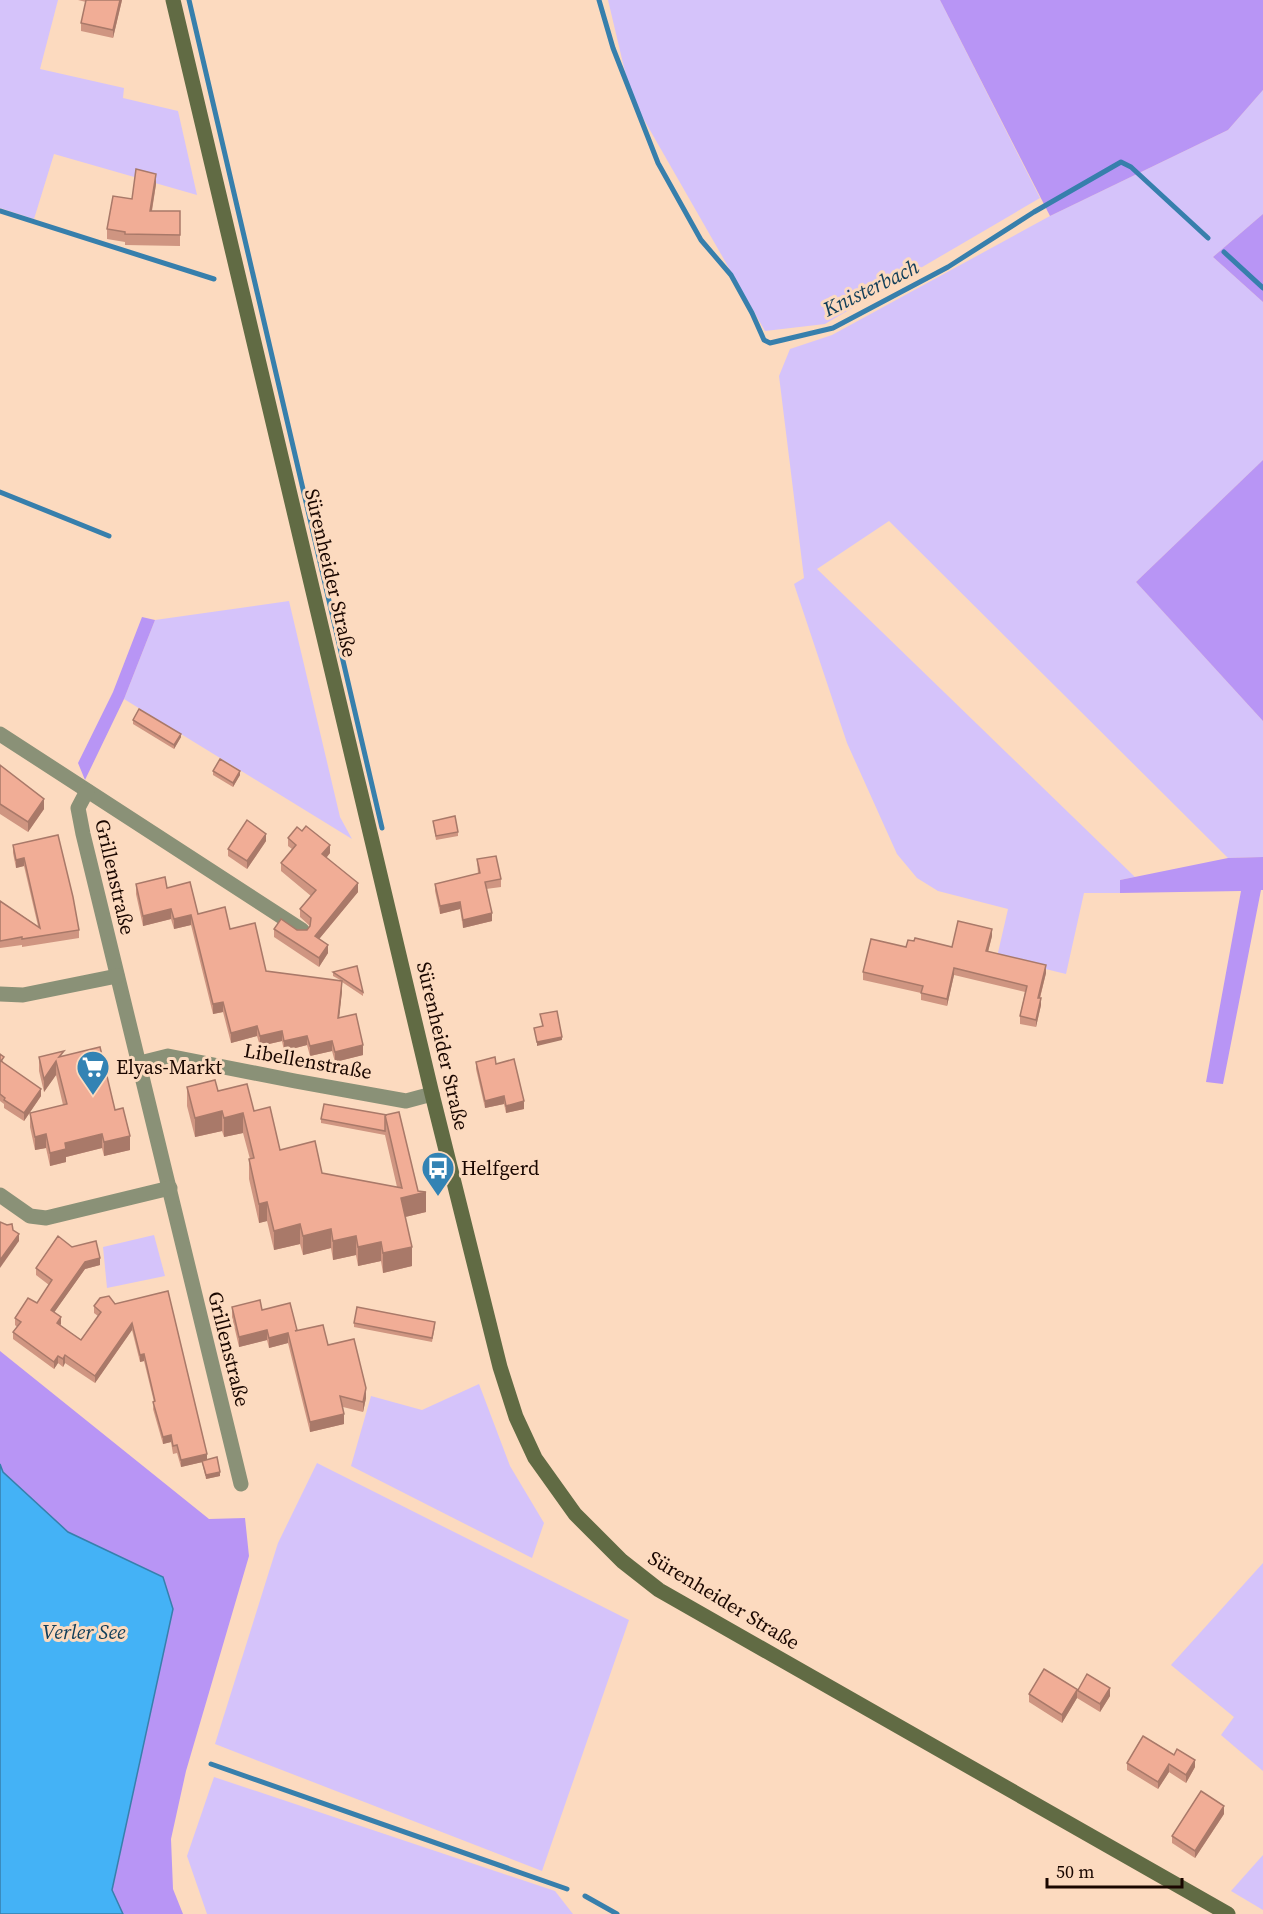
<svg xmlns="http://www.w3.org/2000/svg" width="1263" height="1914" font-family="'Source Serif 4',serif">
	<rect width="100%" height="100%" fill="#fcdabf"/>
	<g fill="#d5c3fa">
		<polygon points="0,0 58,0 40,69 124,88 123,98 178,111 197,195 54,154 34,219 0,208"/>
		<polygon points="608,0 940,0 1040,198 825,324 765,331 631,97"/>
		<polygon points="1263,90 1263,214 1213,257 1263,302 1263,460 1136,582 1263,721 1263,857 1228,858 889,521 817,569 1135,877 1120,880 1120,893 1084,893 1066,974 997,957 1008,909 938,891 917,878 897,854 847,743 794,584 804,578 779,376 790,349 832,335 1050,216 1228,130"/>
		<polygon points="289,601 340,817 352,839 124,699 155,620"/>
		<polygon points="154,1235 165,1276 107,1288 103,1247"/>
		<polygon points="479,1384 510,1466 544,1523 532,1558 351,1466 371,1396 422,1410"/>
		<polygon points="317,1463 629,1620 542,1871 215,1744 278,1543"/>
		<polygon points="1263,1563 1263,1771 1221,1735 1234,1717 1171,1665"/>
		<polygon points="214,1777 555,1891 573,1914 207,1914 187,1856"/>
		<polygon points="1263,1855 1263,1910 1231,1891"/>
	</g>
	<g fill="#b895f5">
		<polygon points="940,0 1263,0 1263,90 1228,130 1050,216"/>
		<polygon points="1263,214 1263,302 1213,257"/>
		<polygon points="1263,460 1263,721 1136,582"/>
		<polygon points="142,617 155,620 124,699 85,780 78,763 113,692"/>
		<polygon points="1263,857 1263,890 1261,890 1223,1084 1206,1082 1241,891 1120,893 1120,880 1228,858"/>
		<polygon points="0,1351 209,1519 245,1518 249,1556 186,1771 171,1839 173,1889 183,1914 123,1914 112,1891 173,1609 163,1577 68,1532 3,1472 0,1464"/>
	</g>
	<polygon fill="#44b2f6" stroke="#377fac" stroke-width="1.5" points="0,1464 3,1472 68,1532 163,1577 173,1609 112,1890 123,1914 0,1914"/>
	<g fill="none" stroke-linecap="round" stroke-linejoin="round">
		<g stroke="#377fac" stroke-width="5">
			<polyline points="189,0 382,828"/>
			<polyline points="599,0 613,48 658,163 701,240 731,275 752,313 764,340 770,343 833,328 948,267 1034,212 1121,162 1131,167 1208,238"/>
			<polyline points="0,211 214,279"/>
			<polyline points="1224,252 1263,288"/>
			<polyline points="0,492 109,536"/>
			<polyline points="211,1764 567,1889"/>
			<polyline points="585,1896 617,1914"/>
		</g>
		<g stroke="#8a9177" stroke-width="15">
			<polyline points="0,734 302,930"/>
			<polyline points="87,791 78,808 83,834 241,1484"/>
			<polyline points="0,994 23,995 117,976"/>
			<polyline points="140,1063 168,1056 295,1081 406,1101 432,1094"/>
			<polyline points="0,1195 30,1216 46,1218 170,1188"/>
		</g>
		<polyline stroke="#616b44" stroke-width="15" points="173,0 432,1094 500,1367 516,1417 535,1458 575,1514 622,1561 659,1590 1228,1914"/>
	</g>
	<g fill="#cf9581">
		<polygon points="78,0 122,0 113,38 81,31 81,23 86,2"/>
		<polygon points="156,184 152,211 180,211 180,246 125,245 125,242 107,239 107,229 132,199"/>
		<polygon points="133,720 181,737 174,749 133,724"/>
		<polygon points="0,765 44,809 28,832 0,814"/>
		<polygon points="213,771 240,775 233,787 213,775"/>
		<polygon points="433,821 458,832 458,836 436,840"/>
		<polygon points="288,838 330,853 326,858 358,892 319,939 328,953 319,967 274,937 274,929 307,930 310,926 300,917 300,909 311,896 281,871 281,863 292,849 288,846"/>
		<polygon points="266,841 247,869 228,856 228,849"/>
		<polygon points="13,845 79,930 79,938 22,947 22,945 0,948 0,901 38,926 24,866 16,868 13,853"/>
		<polygon points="477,859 501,879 501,887 486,889 492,921 463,928 460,909 440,914 435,891 435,884 478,874"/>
		<polygon points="136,884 167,888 198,914 230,929 266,971 342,981 333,976 333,972 363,992 363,996 342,982 342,991 339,1018 363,1055 335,1062 332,1051 310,1056 307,1045 284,1051 282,1041 260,1046 257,1036 231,1043 223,1012 213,1014 191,925 174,929 171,919 143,926 136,894"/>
		<polygon points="992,936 988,952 1046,973 1040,998 1041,1005 1036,1027 1020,1024 1020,1016 1025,992 954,975 947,1006 921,1000 921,993 863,980 863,972 906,947 914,941 952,947"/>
		<polygon points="0,1054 4,1064 41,1096 24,1121 4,1108 4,1104 0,1101"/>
		<polygon points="64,1056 115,1110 130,1150 104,1156 102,1148 66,1157 66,1162 50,1166 46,1148 35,1150 30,1127 30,1113 63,1105 56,1075 44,1092 39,1071 39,1057"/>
		<polygon points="476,1062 496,1064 524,1109 506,1113 504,1104 485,1108 476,1069"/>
		<polygon points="187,1087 218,1091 254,1111 280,1150 322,1173 397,1187 385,1135 321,1123 321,1119 387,1115 426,1212 405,1217 412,1266 383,1273 381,1261 358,1266 356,1255 333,1260 331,1248 303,1255 300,1244 274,1250 267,1221 259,1223 249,1179 249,1159 250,1159 243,1133 224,1137 222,1131 195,1137 187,1106"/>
		<polygon points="72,1247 100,1265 85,1269 54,1312 61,1324 60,1325 81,1340 98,1316 94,1313 94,1306 115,1304 168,1291 207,1460 220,1476 206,1479 202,1462 181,1467 177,1453 173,1454 171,1442 163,1444 153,1409 154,1402 144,1361 140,1362 132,1330 95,1383 65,1363 63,1367 58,1363 54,1369 13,1339 13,1332 17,1327 15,1325 15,1318 37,1303 49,1285 36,1275 36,1268"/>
		<polygon points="232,1307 262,1310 297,1330 328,1345 366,1398 363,1412 343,1407 344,1424 310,1432 288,1343 269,1348 267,1340 239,1347 232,1317"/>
		<polygon points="354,1323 435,1326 432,1342 354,1327"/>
		<polygon points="1078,1690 1110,1696 1100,1712 1077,1698 1062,1723 1029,1702 1029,1694"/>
		<polygon points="1143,1736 1195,1767 1186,1783 1169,1772 1158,1789 1127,1770 1127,1763"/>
		<polygon points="1224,1814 1195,1858 1172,1843 1172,1836"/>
	</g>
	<g fill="#a97969">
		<polygon points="120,0 122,0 113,38 113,30"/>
		<polygon points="156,174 156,184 150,221 150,211"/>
		<polygon points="181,734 181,737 174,749 174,745"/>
		<polygon points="240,771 240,775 233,787 233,783"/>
		<polygon points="44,799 44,809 28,832 28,822"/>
		<polygon points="266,834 266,841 247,869 247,861"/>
		<polygon points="330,845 330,853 322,863 322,854"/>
		<polygon points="24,858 24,866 16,868 16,860"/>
		<polygon points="358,883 358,892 315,944 315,936"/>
		<polygon points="460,902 460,909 440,914 440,906"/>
		<polygon points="171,909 171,919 143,926 143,916"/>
		<polygon points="492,913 492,921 463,928 463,920"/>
		<polygon points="191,915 191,925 174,929 174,919"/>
		<polygon points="992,929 992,936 986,959 986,951"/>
		<polygon points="328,945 328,953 319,967 319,958"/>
		<polygon points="1046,965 1046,973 1038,1005 1038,998"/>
		<polygon points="954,968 954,975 947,1006 947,999"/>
		<polygon points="342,981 342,991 338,1028 338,1018"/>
		<polygon points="1041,998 1041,1005 1036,1027 1036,1020"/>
		<polygon points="223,1002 223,1012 213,1014 213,1004"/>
		<polygon points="257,1026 257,1036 231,1043 231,1033"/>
		<polygon points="282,1031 282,1041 260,1046 260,1036"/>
		<polygon points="307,1036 307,1045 284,1051 284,1041"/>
		<polygon points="562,1037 562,1040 537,1046 537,1042"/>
		<polygon points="332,1041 332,1051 310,1056 310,1046"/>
		<polygon points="363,1045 363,1055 335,1062 335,1052"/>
		<polygon points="56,1061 56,1075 44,1092 44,1079"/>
		<polygon points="41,1089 41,1096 24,1121 24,1113"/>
		<polygon points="504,1096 504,1104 485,1108 485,1101"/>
		<polygon points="524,1101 524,1109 506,1113 506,1106"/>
		<polygon points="222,1111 222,1131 195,1137 195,1118"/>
		<polygon points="243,1113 243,1133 224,1137 224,1118"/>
		<polygon points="46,1134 46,1148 35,1150 35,1137"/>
		<polygon points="102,1134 102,1148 66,1157 66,1162 50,1166 50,1153 65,1143"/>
		<polygon points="130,1136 130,1150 104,1156 104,1142"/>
		<polygon points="426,1192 426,1212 401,1218 401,1198"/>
		<polygon points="267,1202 267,1221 259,1223 259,1204"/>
		<polygon points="300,1224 300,1244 274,1250 274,1231"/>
		<polygon points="331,1229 331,1248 303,1255 303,1236"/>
		<polygon points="19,1234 19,1241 0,1268 0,1260"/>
		<polygon points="356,1236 356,1255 333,1260 333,1241"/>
		<polygon points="381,1242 381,1261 358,1266 358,1247"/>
		<polygon points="412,1247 412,1266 383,1273 383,1253"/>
		<polygon points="100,1258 100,1265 85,1269 51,1317 51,1310 85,1262"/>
		<polygon points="61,1317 61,1324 57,1330 57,1323"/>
		<polygon points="132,1323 132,1330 95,1383 95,1376"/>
		<polygon points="267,1330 267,1340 239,1347 239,1337"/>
		<polygon points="288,1333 288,1343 269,1348 269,1338"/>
		<polygon points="144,1354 144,1361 140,1362 140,1355"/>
		<polygon points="65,1355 65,1363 63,1367 63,1359"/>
		<polygon points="58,1356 58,1363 54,1369 54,1362"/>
		<polygon points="366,1388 366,1398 363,1412 363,1402"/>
		<polygon points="344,1414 344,1424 310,1432 310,1422"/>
		<polygon points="171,1435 171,1442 163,1444 163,1437"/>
		<polygon points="207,1454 207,1461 181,1467 181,1460"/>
		<polygon points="220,1472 220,1476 206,1479 206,1475"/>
		<polygon points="1110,1688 1110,1696 1100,1712 1100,1704"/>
		<polygon points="1077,1690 1077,1698 1062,1723 1062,1715"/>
		<polygon points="1195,1760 1195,1767 1186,1783 1186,1775"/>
		<polygon points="1169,1764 1169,1772 1158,1789 1158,1782"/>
		<polygon points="1224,1806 1224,1814 1195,1858 1195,1851"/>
	</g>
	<g fill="#f1ad96" stroke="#a97969" stroke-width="1.5">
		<polygon points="86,0 120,0 113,30 81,23"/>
		<polygon points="136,169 156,174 150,211 180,211 180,235 125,234 125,232 107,229 113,196 132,199"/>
		<polygon points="139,709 181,734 174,745 133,720"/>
		<polygon points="220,759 240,771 233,783 213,771"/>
		<polygon points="0,765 44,799 28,822 0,804"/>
		<polygon points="455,816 458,832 436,836 433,821"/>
		<polygon points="247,820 266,834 247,861 228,849"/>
		<polygon points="306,826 330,845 322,854 358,883 315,936 328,945 319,958 274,929 281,919 297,930 307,930 310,926 311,918 300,909 316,890 281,863 296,845 288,838 297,827 302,831"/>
		<polygon points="58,835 73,897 79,930 22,939 22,937 0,941 0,901 40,928 24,858 16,860 13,845"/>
		<polygon points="496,856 501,879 485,882 492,913 463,920 460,902 440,906 435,884 480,873 477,859"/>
		<polygon points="165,877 167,888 190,882 198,914 225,907 230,929 255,923 266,971 342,981 338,1018 356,1014 363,1045 335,1052 332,1041 310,1046 307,1036 284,1041 282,1031 260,1036 257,1026 231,1033 223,1002 213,1004 191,915 174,919 171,909 143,916 136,884"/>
		<polygon points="958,921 992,929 986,951 1046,965 1038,998 1041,998 1036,1020 1020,1016 1027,986 954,968 947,999 921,993 923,986 863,972 871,939 906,947 908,940 914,941 915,938 952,947"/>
		<polygon points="357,966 363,992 333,972"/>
		<polygon points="557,1011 562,1037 537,1042 534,1028 543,1026 540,1014"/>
		<polygon points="100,1047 115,1110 123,1108 130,1136 104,1142 102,1134 65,1143 66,1149 50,1153 46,1134 35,1137 30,1113 67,1104 56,1061 44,1079 39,1057 64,1051 59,1057"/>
		<polygon points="0,1054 4,1057 1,1061 41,1089 24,1113 4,1100 5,1098 0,1094"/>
		<polygon points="495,1057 496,1064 514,1059 524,1101 506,1106 504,1096 485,1101 476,1062"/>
		<polygon points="215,1080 218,1091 247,1084 254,1111 270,1107 280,1150 315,1141 322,1173 402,1188 385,1115 399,1112 418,1191 426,1192 401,1198 412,1247 383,1253 381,1242 358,1247 356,1236 333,1241 331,1229 303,1236 300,1224 274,1231 267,1202 259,1204 249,1159 254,1158 243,1113 224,1118 222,1111 195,1118 187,1087"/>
		<polygon points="324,1104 387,1115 385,1115 385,1131 321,1119"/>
		<polygon points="0,1222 7,1225 12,1224 13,1230 19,1234 0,1260"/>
		<polygon points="58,1236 72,1247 96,1241 100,1258 85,1262 51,1310 61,1317 57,1323 81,1340 101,1312 94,1306 100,1298 109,1296 115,1304 168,1291 207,1454 181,1460 177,1445 173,1446 171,1435 163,1437 153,1402 155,1401 144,1354 140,1355 132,1323 95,1376 65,1355 63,1359 58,1356 54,1362 13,1332 21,1322 15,1318 28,1298 37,1303 52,1280 36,1268"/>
		<polygon points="260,1300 262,1310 290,1303 297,1330 295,1331 323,1325 328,1345 354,1339 366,1388 363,1402 340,1396 344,1414 310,1422 288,1333 269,1338 267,1330 239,1337 232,1307"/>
		<polygon points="357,1307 435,1322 432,1338 354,1323"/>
		<polygon points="217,1457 220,1472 206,1475 202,1461"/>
		<polygon points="1044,1669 1078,1690 1087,1674 1110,1688 1100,1704 1077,1690 1062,1715 1029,1694"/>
		<polygon points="1143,1736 1174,1755 1177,1749 1195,1760 1186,1775 1169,1764 1158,1782 1127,1763"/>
		<polygon points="1201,1791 1224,1806 1195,1851 1172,1836"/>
	</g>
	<defs>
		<symbol id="supermarket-pin" viewBox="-11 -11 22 30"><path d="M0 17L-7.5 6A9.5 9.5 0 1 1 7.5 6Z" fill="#3383b4" stroke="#fcdabf"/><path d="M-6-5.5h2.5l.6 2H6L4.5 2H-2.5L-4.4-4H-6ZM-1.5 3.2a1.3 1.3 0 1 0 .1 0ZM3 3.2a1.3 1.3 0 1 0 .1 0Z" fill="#fff"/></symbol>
		<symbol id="bus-pin" viewBox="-11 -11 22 30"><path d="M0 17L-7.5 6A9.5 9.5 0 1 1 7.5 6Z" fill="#3383b4" stroke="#fcdabf"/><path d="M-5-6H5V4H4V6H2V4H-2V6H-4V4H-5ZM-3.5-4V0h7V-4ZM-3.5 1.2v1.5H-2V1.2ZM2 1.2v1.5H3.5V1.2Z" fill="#fff"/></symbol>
	</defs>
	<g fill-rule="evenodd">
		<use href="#supermarket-pin" x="74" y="1048" width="38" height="52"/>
		<use href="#bus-pin" x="419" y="1149" width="38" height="52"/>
	</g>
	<g text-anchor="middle" stroke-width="6" stroke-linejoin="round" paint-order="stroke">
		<g font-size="20" fill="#1a0700" stroke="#fcdabf">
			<text transform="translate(331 573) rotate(77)" y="7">Sürenheider Straße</text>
			<text transform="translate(115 877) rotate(77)" y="7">Grillenstraße</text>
			<text transform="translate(443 1046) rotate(77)" y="7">Sürenheider Straße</text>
			<text transform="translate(308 1061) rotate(10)" y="7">Libellenstraße</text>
			<text transform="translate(229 1349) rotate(76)" y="7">Grillenstraße</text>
			<text transform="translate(724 1600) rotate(31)" y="7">Sürenheider Straße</text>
		</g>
		<g font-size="20" fill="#1a0700" stroke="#fcdabf" text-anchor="start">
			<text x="116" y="1074">Elyas-Markt</text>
			<text x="461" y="1175">Helfgerd</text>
		</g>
		<g font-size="21" font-style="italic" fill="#103d59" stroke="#fcdabf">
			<text transform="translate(871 288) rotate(-26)" y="7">Knisterbach</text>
			<text x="84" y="1639">Verler See</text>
		</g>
	</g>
	<path d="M1047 1878v9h135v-9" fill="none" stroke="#1a0700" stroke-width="3"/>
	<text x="1056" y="1878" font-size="18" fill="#1a0700" stroke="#fcdabf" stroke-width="4.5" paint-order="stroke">50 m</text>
</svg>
